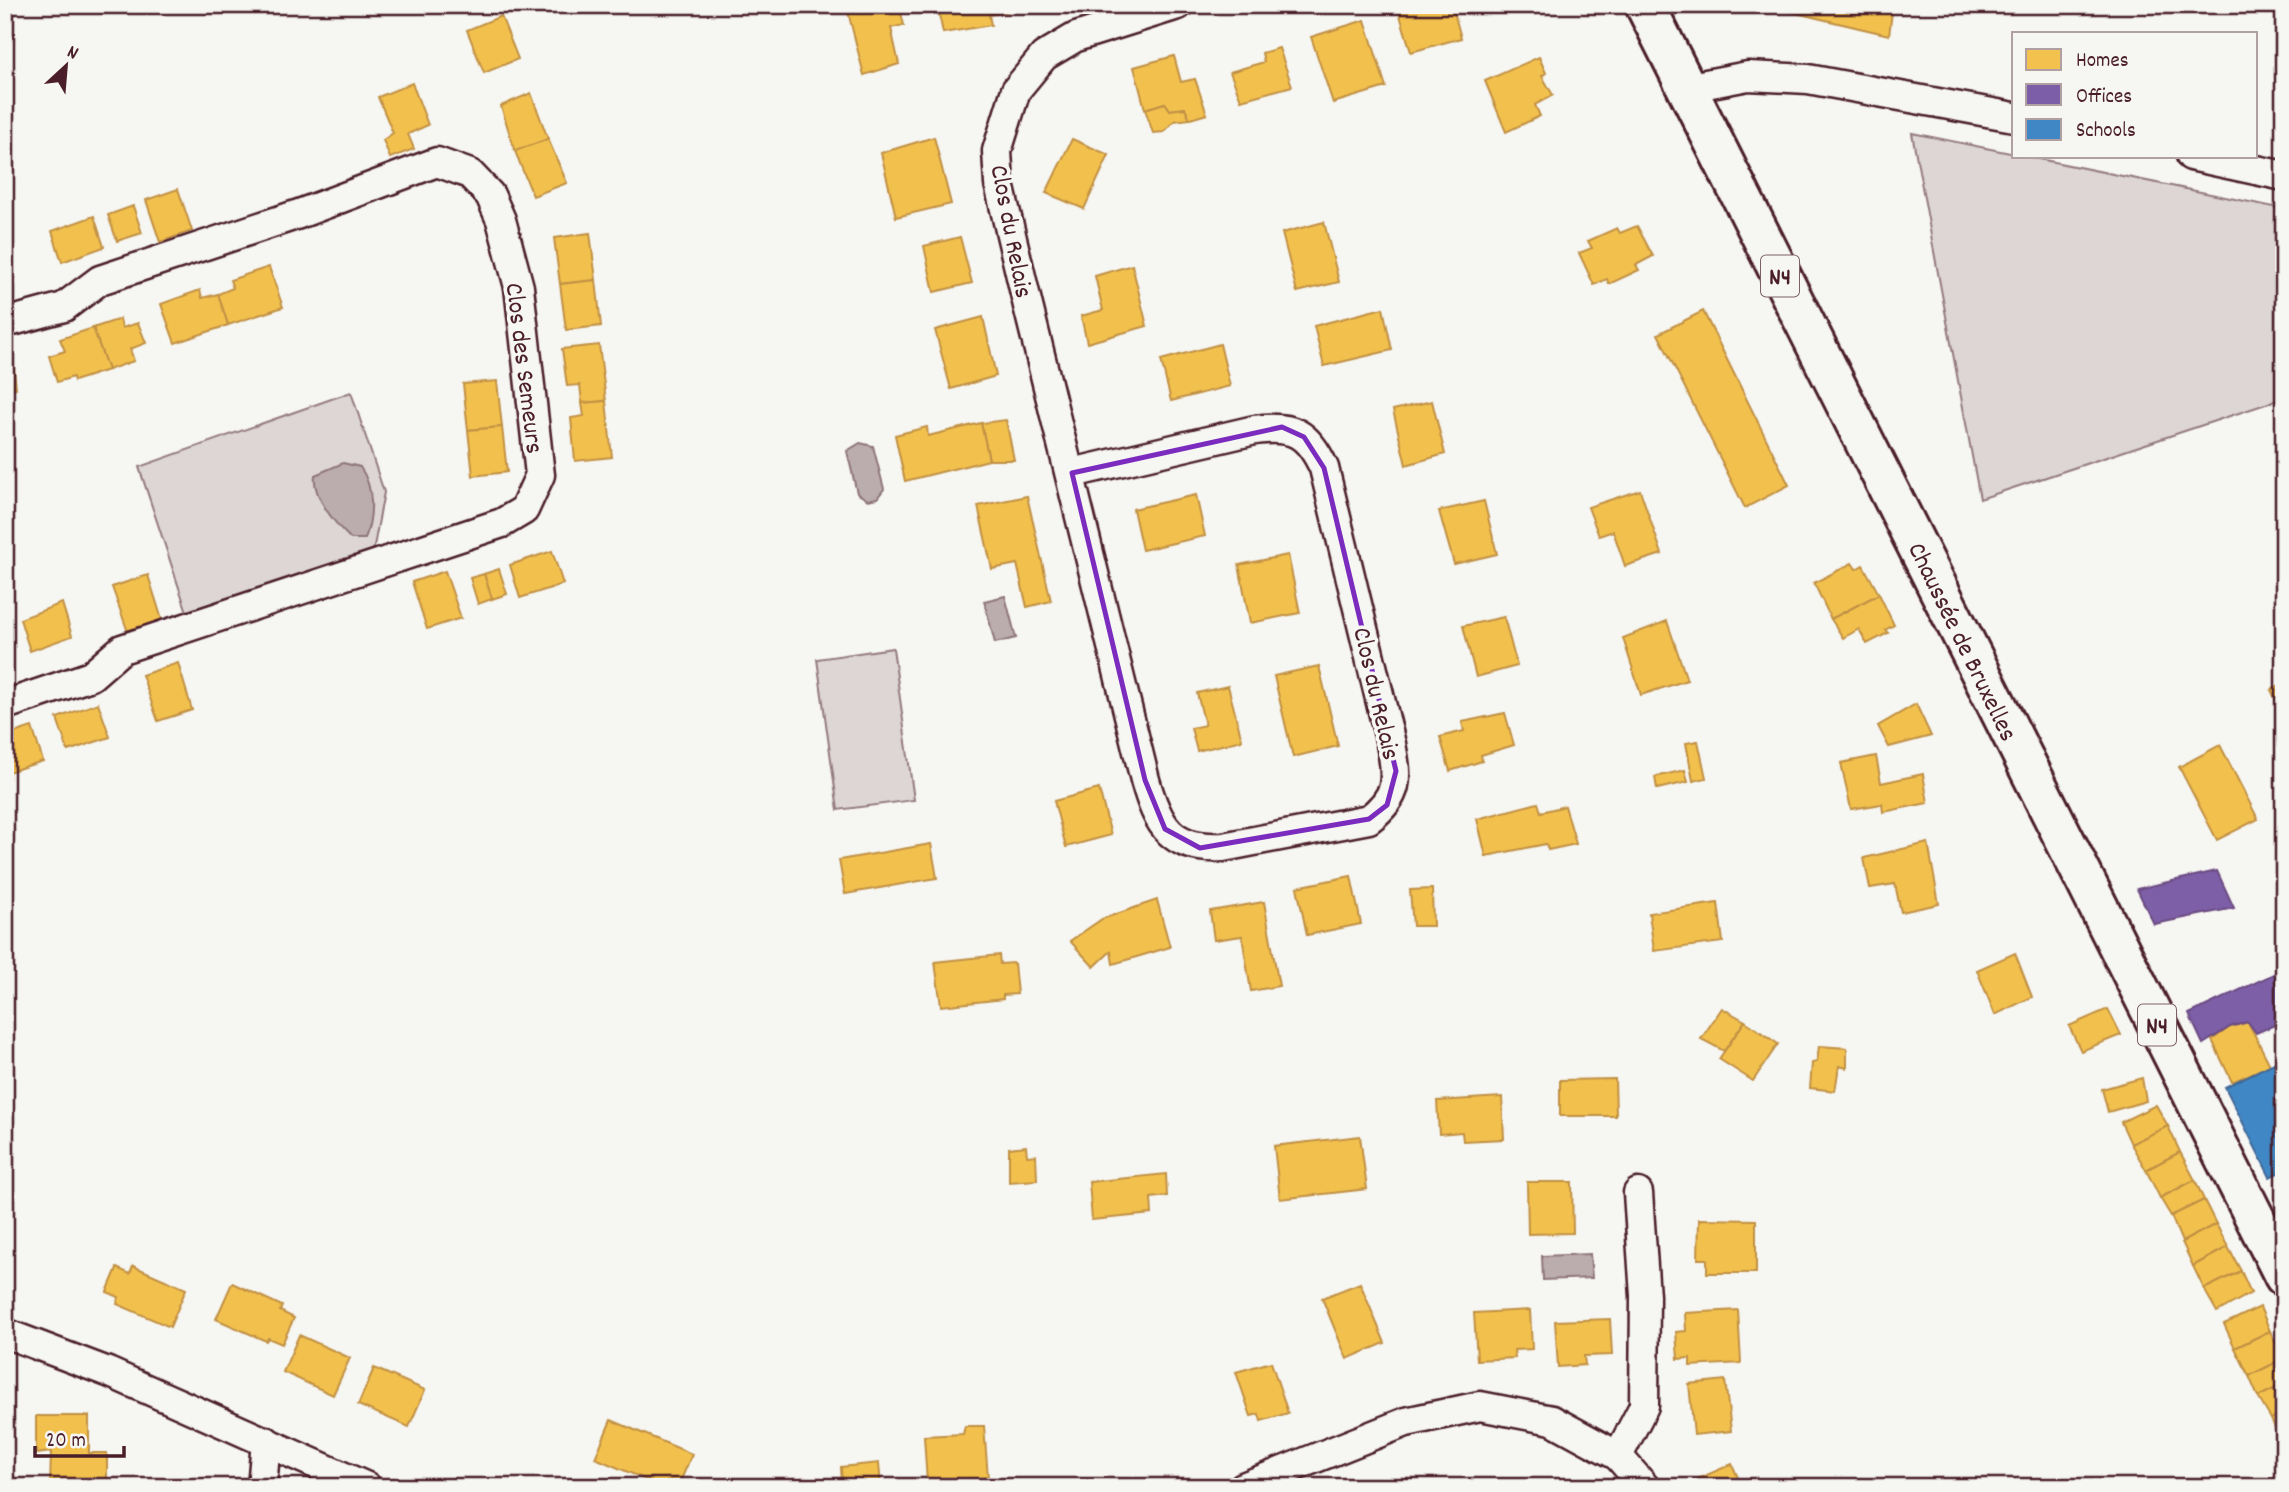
<svg xmlns="http://www.w3.org/2000/svg" width="2289" height="1492" font-family="Dekko,sans-serif">
	<rect width="100%" height="100%" fill="#f6f6f2"/>
	<filter id="ink" filterUnits="userSpaceOnUse"><feTurbulence type="fractalNoise" baseFrequency=".0143" numOctaves="2"/><feDisplacementMap in="SourceGraphic" scale="14" xChannelSelector="R" yChannelSelector="G"/><feConvolveMatrix kernelMatrix="1 2 1 2 8 2 1 2 1" color-interpolation-filters="sRGB"/></filter>
	<g filter="url(#ink)">
		<g fill="#ddd6d5" stroke="#947a80" stroke-width="2">
			<polygon points="1912,133 2284,209 2284,398 1980,499"/>
			<polygon points="351,392 384,492 373,552 188,615 139,467"/>
			<polygon points="893,648 914,800 838,810 817,659"/>
		</g>
		<g fill="#bbadae" stroke="#8e747a" stroke-width="2">
			<polygon points="860,443 873,446 884,489 877,498 868,500 857,493 847,451"/>
			<path d="M343 463 360 467C375 488 373 517 365 539H351C335 524 312 496 315 475Z"/>
			<polygon points="1005,596 1016,638 995,643 984,601"/>
			<polygon points="1590,1254 1592,1278 1543,1280 1542,1256"/>
		</g>
		<g fill="#f2c14e" stroke="#c09044" stroke-width="2">
			<polygon points="879,5 899,5 904,25 891,28 899,64 864,75 848,12"/>
			<polygon points="937,5 1008,5 1009,11 989,15 991,25 943,33"/>
			<polygon points="1422,5 1452,5 1461,38 1411,52 1399,12"/>
			<polygon points="1762,5 1893,5 1889,35"/>
			<polygon points="501,16 518,59 484,73 467,30"/>
			<polygon points="1365,20 1386,87 1333,103 1311,37"/>
			<polygon points="1279,48 1292,86 1241,100 1230,72 1264,62 1262,53"/>
			<polygon points="1174,56 1181,82 1195,79 1207,114 1190,119 1185,108 1170,110 1165,103 1145,109 1134,67"/>
			<polygon points="1539,57 1546,73 1542,76 1553,95 1535,105 1540,116 1506,132 1485,81"/>
			<polygon points="412,83 428,125 408,134 414,149 390,158 383,140 393,133 378,97"/>
			<polygon points="531,93 548,139 515,151 501,106"/>
			<polygon points="1165,103 1170,110 1185,108 1190,119 1174,121 1164,132 1153,133 1145,109"/>
			<polygon points="934,137 951,204 896,217 881,153"/>
			<polygon points="548,139 567,183 533,196 515,151"/>
			<polygon points="1072,139 1109,155 1084,209 1046,193"/>
			<polygon points="178,189 192,231 160,242 146,200"/>
			<polygon points="133,206 142,233 117,241 108,215"/>
			<polygon points="94,216 104,247 62,262 52,231"/>
			<polygon points="1324,222 1339,282 1297,292 1282,233"/>
			<polygon points="1637,226 1653,256 1636,265 1639,270 1609,284 1607,279 1594,285 1579,253 1592,248 1588,241 1617,228 1620,233"/>
			<polygon points="590,233 596,280 560,284 554,238"/>
			<polygon points="960,237 972,283 934,292 924,246"/>
			<polygon points="9,244 12,268 5,269 5,245"/>
			<polygon points="1132,265 1147,326 1087,343 1081,316 1103,310 1095,276"/>
			<polygon points="269,267 283,307 228,325 218,294 233,288 230,280"/>
			<polygon points="596,280 601,326 566,330 560,284"/>
			<polygon points="200,290 202,298 218,294 228,325 175,343 161,304"/>
			<polygon points="1383,308 1392,350 1324,366 1314,326"/>
			<polygon points="1703,311 1789,485 1745,508 1658,334"/>
			<polygon points="983,317 996,376 951,389 935,330"/>
			<polygon points="120,319 122,328 138,323 146,343 130,349 134,361 108,370 93,328"/>
			<polygon points="93,328 108,370 74,381 73,377 57,382 49,356 65,351 60,339"/>
			<polygon points="1220,344 1230,386 1171,401 1161,360"/>
			<polygon points="599,345 606,401 582,403 580,385 567,386 562,349"/>
			<polygon points="12,354 16,388 5,390 5,355"/>
			<polygon points="497,381 502,427 468,430 463,384"/>
			<polygon points="606,401 612,457 575,461 571,418 584,416 582,403"/>
			<polygon points="1432,401 1445,454 1406,465 1393,410"/>
			<polygon points="1006,420 1014,460 989,460 981,423"/>
			<polygon points="981,423 989,460 905,481 895,435 927,427 928,436"/>
			<polygon points="502,427 507,472 473,476 468,430"/>
			<polygon points="1640,490 1662,554 1625,566 1613,531 1599,536 1588,507"/>
			<polygon points="1196,495 1205,536 1142,550 1133,509"/>
			<polygon points="1027,496 1051,601 1027,607 1017,564 992,569 978,506"/>
			<polygon points="1484,501 1497,554 1454,564 1439,511"/>
			<polygon points="552,551 563,584 520,598 510,565"/>
			<polygon points="1288,555 1300,613 1250,623 1239,565"/>
			<polygon points="1852,563 1856,569 1863,565 1879,594 1831,619 1814,583"/>
			<polygon points="499,569 507,594 492,599 484,574"/>
			<polygon points="445,571 461,618 427,629 412,582"/>
			<polygon points="484,574 492,599 478,604 470,578"/>
			<polygon points="148,575 162,620 128,632 112,587"/>
			<polygon points="1879,594 1894,625 1885,630 1888,633 1867,644 1859,629 1843,638 1831,619"/>
			<polygon points="62,603 72,636 30,651 20,619"/>
			<polygon points="1504,617 1517,666 1476,677 1463,626"/>
			<polygon points="1667,621 1687,680 1641,695 1623,638"/>
			<polygon points="178,663 192,710 158,721 142,675"/>
			<polygon points="1319,666 1338,746 1293,757 1274,676"/>
			<polygon points="2284,684 2284,716 2271,690"/>
			<polygon points="1228,686 1242,740 1197,751 1191,728 1205,725 1197,693"/>
			<polygon points="98,703 110,737 68,751 57,718"/>
			<polygon points="1916,704 1931,736 1889,747 1878,726"/>
			<polygon points="1505,713 1514,745 1481,755 1482,761 1450,771 1440,737 1464,731 1462,722"/>
			<polygon points="32,727 43,761 8,772 9,778 5,779 5,736"/>
			<polygon points="1698,741 1706,778 1693,781 1686,743"/>
			<polygon points="2220,745 2258,819 2217,840 2179,767"/>
			<polygon points="1876,756 1881,783 1923,774 1928,803 1883,812 1882,804 1851,809 1841,763"/>
			<polygon points="1685,770 1688,782 1657,789 1655,777"/>
			<polygon points="1099,789 1111,835 1066,847 1054,801"/>
			<polygon points="1538,803 1541,812 1565,806 1576,844 1548,850 1546,844 1486,856 1477,819"/>
			<polygon points="1928,843 1939,904 1901,912 1895,884 1870,888 1864,858"/>
			<polygon points="931,844 937,878 845,894 839,860"/>
			<polygon points="1351,876 1361,924 1307,935 1297,887"/>
			<polygon points="1432,889 1433,926 1413,926 1410,890"/>
			<polygon points="1157,900 1170,947 1113,964 1111,951 1094,967 1070,941 1102,919"/>
			<polygon points="1264,902 1279,986 1251,991 1242,936 1214,940 1210,911"/>
			<polygon points="1718,903 1723,942 1654,951 1649,913"/>
			<polygon points="2015,953 2032,997 1995,1015 1977,970"/>
			<polygon points="999,955 1000,964 1014,963 1017,994 1003,995 1003,999 941,1006 935,962"/>
			<polygon points="1722,1008 1745,1021 1724,1051 1701,1039"/>
			<polygon points="2108,1009 2121,1035 2081,1051 2069,1026"/>
			<polygon points="1745,1021 1778,1044 1753,1081 1719,1059"/>
			<polygon points="2248,1022 2270,1065 2232,1082 2212,1040 2230,1027"/>
			<polygon points="1819,1046 1847,1048 1847,1068 1839,1066 1835,1091 1810,1088 1812,1063 1817,1062"/>
			<polygon points="2142,1078 2146,1101 2108,1112 2102,1089"/>
			<polygon points="1615,1079 1616,1116 1560,1116 1560,1080"/>
			<polygon points="1502,1097 1504,1139 1463,1141 1462,1132 1439,1134 1437,1101"/>
			<polygon points="2156,1105 2168,1126 2131,1144 2121,1122"/>
			<polygon points="2168,1126 2180,1152 2146,1170 2131,1144"/>
			<polygon points="1360,1136 1367,1189 1280,1199 1274,1146"/>
			<polygon points="1026,1146 1027,1156 1036,1155 1037,1180 1009,1182 1009,1148"/>
			<polygon points="2180,1152 2195,1180 2160,1198 2146,1170"/>
			<polygon points="1166,1174 1167,1196 1151,1198 1152,1214 1092,1220 1089,1182"/>
			<polygon points="2195,1180 2204,1200 2171,1216 2160,1198"/>
			<polygon points="1527,1182 1572,1182 1573,1233 1528,1234"/>
			<polygon points="2204,1200 2216,1224 2182,1242 2171,1216"/>
			<polygon points="1699,1219 1756,1220 1756,1273 1707,1273 1707,1259 1698,1259"/>
			<polygon points="2216,1224 2228,1247 2193,1266 2182,1242"/>
			<polygon points="2228,1247 2241,1271 2204,1289 2193,1266"/>
			<polygon points="133,1266 186,1289 170,1327 117,1304 119,1297 107,1292 117,1268 130,1274"/>
			<polygon points="2241,1271 2251,1293 2217,1312 2204,1289"/>
			<polygon points="232,1283 282,1306 280,1311 294,1318 282,1344 268,1338 266,1341 216,1319"/>
			<polygon points="1360,1283 1385,1343 1347,1359 1322,1298"/>
			<polygon points="2260,1307 2270,1331 2235,1348 2224,1324"/>
			<polygon points="1530,1310 1532,1349 1514,1350 1515,1358 1477,1360 1474,1313"/>
			<polygon points="1738,1310 1741,1363 1690,1366 1690,1358 1678,1359 1676,1332 1686,1331 1685,1313"/>
			<polygon points="1610,1319 1612,1355 1584,1356 1585,1365 1558,1367 1555,1321"/>
			<polygon points="2270,1331 2283,1359 2249,1376 2235,1348"/>
			<polygon points="299,1335 350,1358 333,1395 283,1372"/>
			<polygon points="2283,1359 2284,1384 2258,1397 2249,1376"/>
			<polygon points="1271,1362 1288,1413 1261,1421 1259,1414 1251,1416 1236,1372"/>
			<polygon points="374,1368 425,1390 409,1427 358,1405"/>
			<polygon points="1725,1380 1731,1431 1694,1435 1689,1384"/>
			<polygon points="2284,1384 2284,1412 2271,1419 2258,1397"/>
			<polygon points="2284,1412 2284,1437 2280,1439 2271,1419"/>
			<polygon points="36,1416 89,1416 89,1453 107,1453 107,1487 50,1487 51,1452 36,1454"/>
			<polygon points="611,1420 692,1454 678,1487 663,1487 595,1458"/>
			<polygon points="965,1426 984,1426 988,1478 927,1483 924,1436 963,1434"/>
			<polygon points="879,1463 881,1487 842,1487 841,1467"/>
			<polygon points="1732,1464 1742,1487 1698,1487 1695,1480"/>
		</g>
		<g fill="#7b5ea7" stroke="#6c4b82" stroke-width="2">
			<polygon points="2217,871 2234,908 2154,924 2137,889"/>
			<polygon points="2284,969 2284,1021 2256,1033 2248,1022 2230,1027 2203,1044 2189,1014"/>
		</g>
		<polygon fill="#3f88c5" stroke="#426897" stroke-width="2" points="2276,1062 2284,1078 2284,1170 2270,1177 2225,1087"/>
		<g fill="none" stroke-linecap="round" stroke-linejoin="round">
			<defs>
				<g id="minor">
					<polyline points="1685,88 1748,76 1808,79 2014,117"/>
					<polyline points="2191,156 2284,176"/>
					<polyline points="5,323 64,307 100,280 299,214 437,162 470,174 490,195 501,220 519,287 540,475 524,510 502,523 122,649 91,676 5,705"/>
					<path d="M1072 473 1255 430C1293 425 1308 433 1324 468L1391 744C1398 779 1399 796 1369 819L1223 847C1171 850 1158 826 1145 780L1028 306 999 184 997 151 1016 90 1044 56 1076 37 1178 5"/>
					<polyline points="5,1333 108,1372 367,1487"/>
					<polyline points="1618,1456 1644,1406 1645,1296 1638,1193"/>
					<polyline points="262,1487 266,1441"/>
					<polyline points="1243,1487 1406,1422 1480,1406 1552,1420 1618,1456 1645,1487"/>
				</g>
				<polyline id="primary" points="1645,5 2284,1276"/>
			</defs>
			<use href="#minor" stroke="#4a1f2b" stroke-width="33"/>
			<use href="#primary" stroke="#4a1f2b" stroke-width="44"/>
			<use href="#minor" stroke="#f6f6f2" stroke-width="28"/>
			<use href="#primary" stroke="#f6f6f2" stroke-width="38"/>
		</g>
	</g>
	<path fill="none" stroke="#7b2cbf" stroke-width="5" stroke-linejoin="round" d="M1282 427 1304 437 1324 468 1396 771 1387 805 1369 819 1200 848 1165 829 1145 780 1072 473Z"/>
	<g text-anchor="middle" stroke-width="7" stroke-linejoin="round" paint-order="stroke">
		<g fill="#f6f6f2" stroke="#7e6067" stroke-width="2">
			<rect x="1761" y="255.5" width="38" height="41" rx="5"/>
			<rect x="2138" y="1004.5" width="38" height="41" rx="5"/>
		</g>
		<g font-size="24" font-weight="bold" fill="#4a1f2b">
			<text x="1780" y="284">N4</text>
			<text x="2157" y="1033">N4</text>
		</g>
		<g font-size="26" fill="#4a1f2b" stroke="#f6f6f2">
			<text transform="translate(1013 231) rotate(79)" y="9">Clos du Relais</text>
			<text transform="translate(526 368) rotate(83)" y="9">Clos des Semeurs</text>
			<text transform="translate(1964 641) rotate(64)" y="9">Chaussée de Bruxelles</text>
			<text transform="translate(1378 693) rotate(77)" y="9">Clos du Relais</text>
		</g>
	</g>
	<rect width="2289" height="1492" fill="none" stroke="#f6f6f2" stroke-width="28"/>
	<rect x="14" y="14" width="2261" height="1464" fill="none" stroke="#4a1f2b" stroke-width="2.5" filter="url(#ink)"/>
	<rect x="2012" y="32" width="245" height="126" fill="#f6f6f2" stroke="#b1a0a2" stroke-width="2"/>
	<rect x="2026" y="49" width="35" height="21" fill="#f2c14e" stroke="#b1a0a2" stroke-width="2"/>
	<text x="2076" y="66" font-size="21" fill="#4a1f2b">Homes</text>
	<rect x="2026" y="84" width="35" height="21" fill="#7b5ea7" stroke="#b1a0a2" stroke-width="2"/>
	<text x="2076" y="102" font-size="21" fill="#4a1f2b">Offices</text>
	<rect x="2026" y="119" width="35" height="21" fill="#3f88c5" stroke="#b1a0a2" stroke-width="2"/>
	<text x="2076" y="136" font-size="21" fill="#4a1f2b">Schools</text>
	<g transform="translate(66 66) rotate(26)" stroke="#f6f6f2" stroke-width="5" paint-order="stroke">
	<path d="M0-5L12 26L0 18L-12 26Z" fill="#4a1f2b"/>
	<text y="-10" font-size="19" font-weight="bold" text-anchor="middle" fill="#4a1f2b">N</text>
	</g>
	<path d="M35 1446v10h89v-10" fill="none" stroke="#4a1f2b" stroke-width="3.5"/>
	<text x="46" y="1446" font-size="21" fill="#4a1f2b" stroke="#f6f6f2" stroke-width="5" paint-order="stroke">20 m</text>
</svg>
